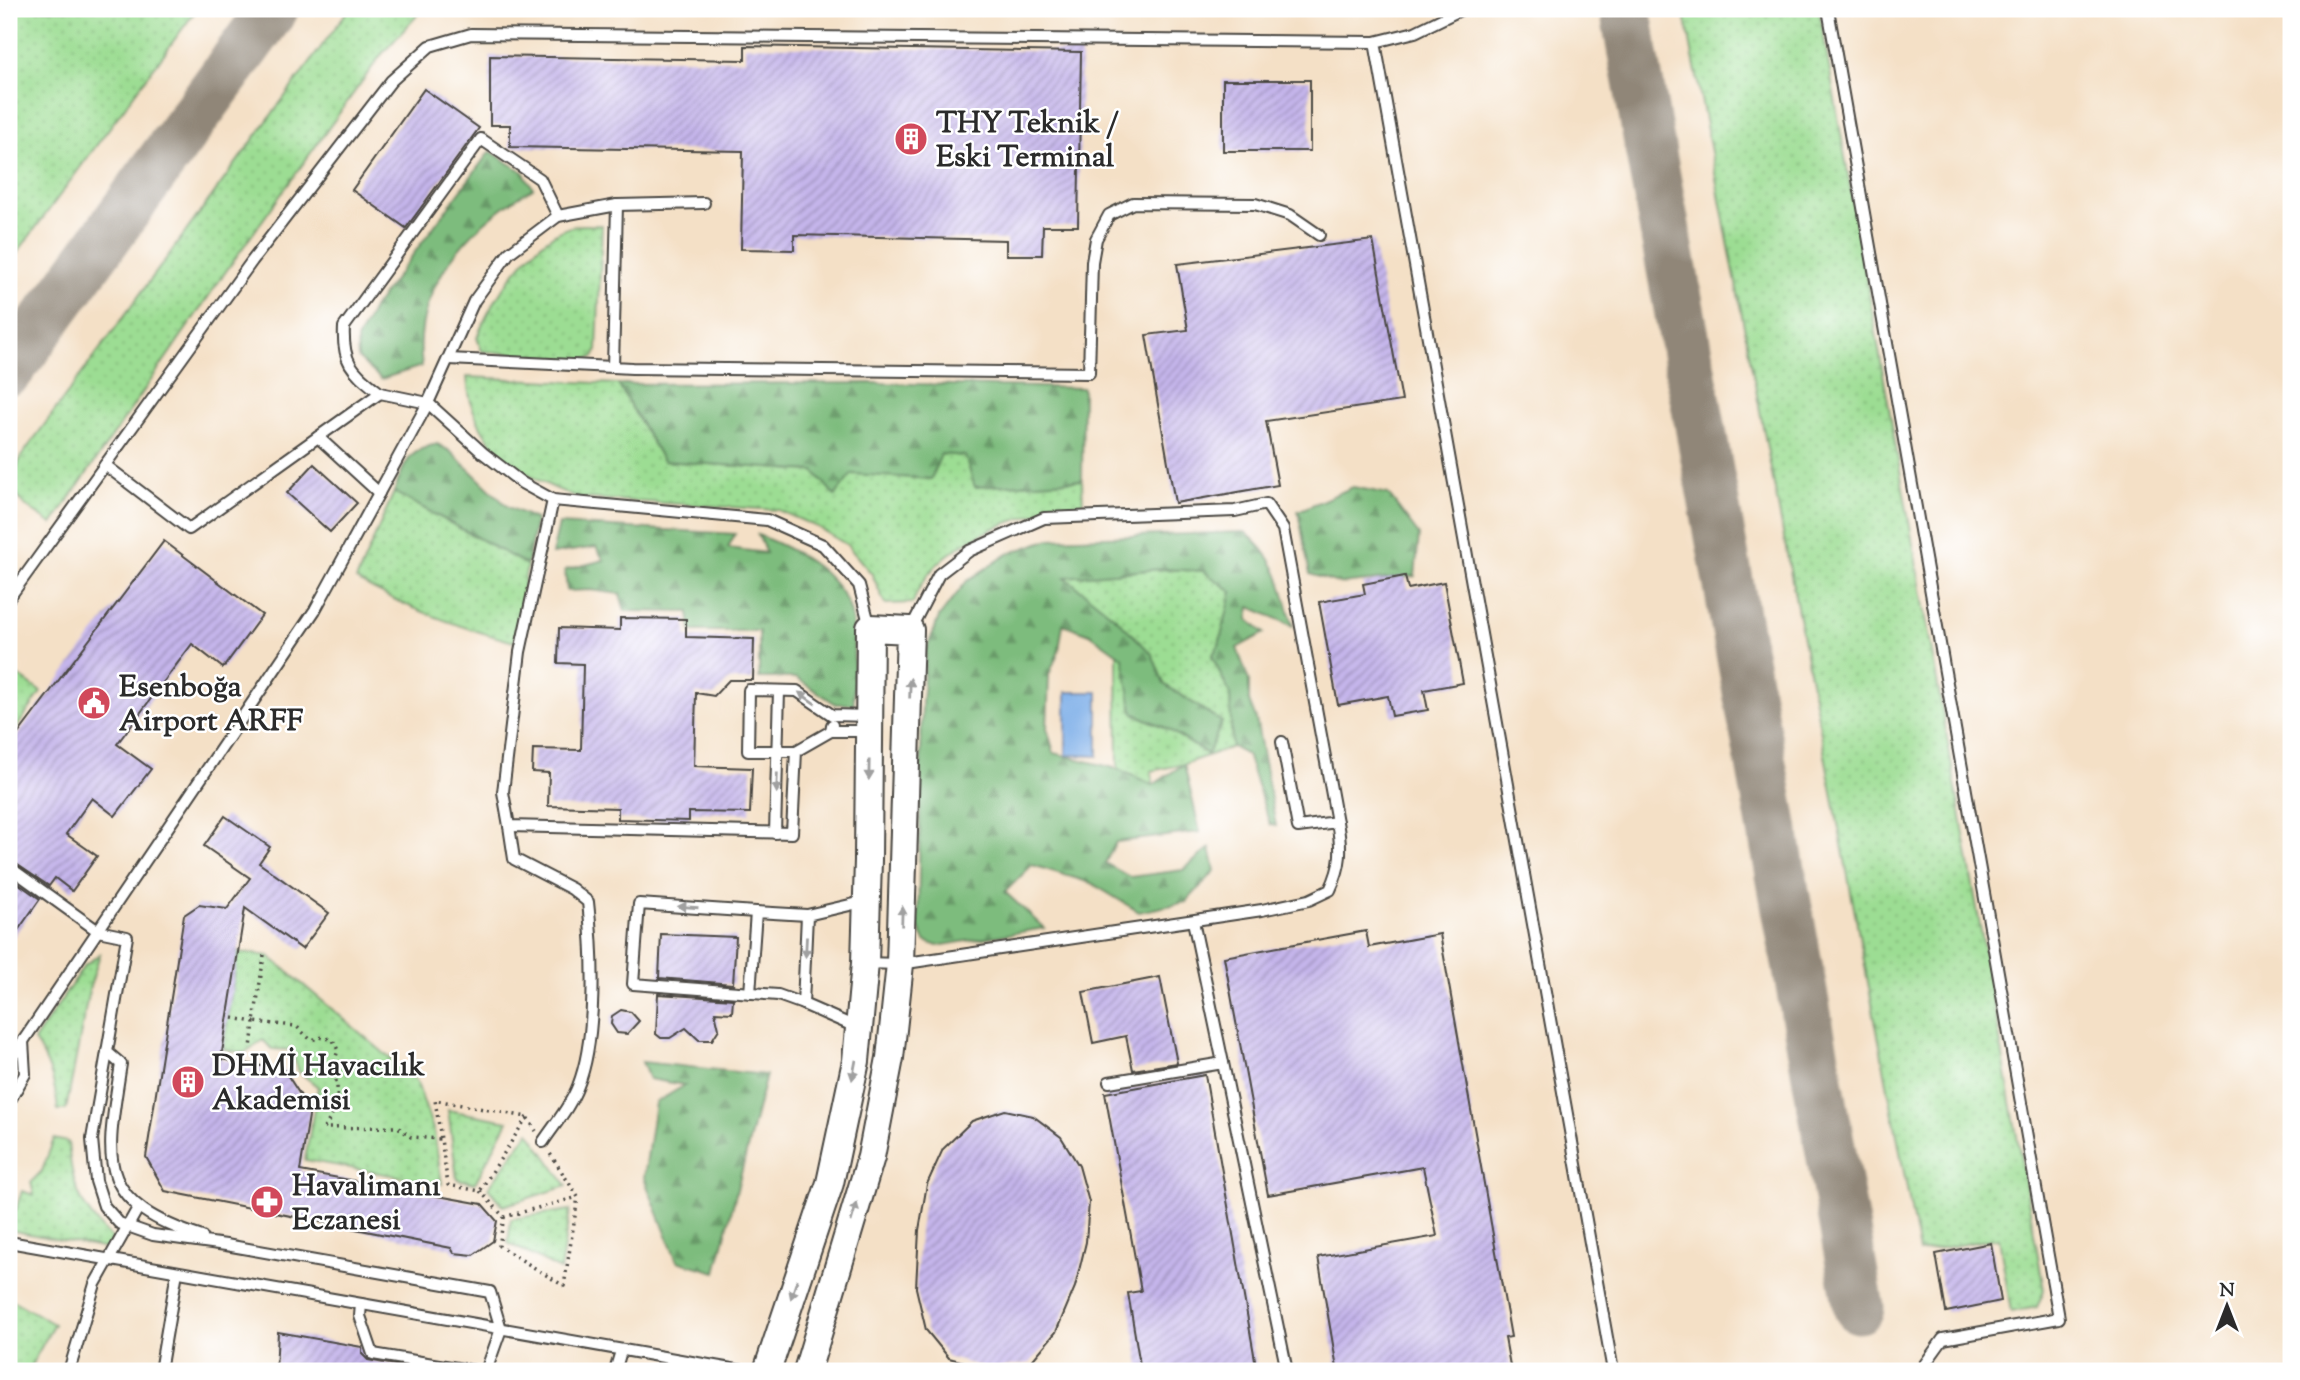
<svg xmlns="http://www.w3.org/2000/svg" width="2300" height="1380" font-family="'Sorts Mill Goudy',serif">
	<defs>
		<pattern id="grass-dots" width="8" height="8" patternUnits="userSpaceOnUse" patternTransform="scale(1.75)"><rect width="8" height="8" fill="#9cdd93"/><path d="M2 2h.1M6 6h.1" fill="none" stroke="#87be7f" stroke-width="1.8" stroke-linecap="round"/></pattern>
		<pattern id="forest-firs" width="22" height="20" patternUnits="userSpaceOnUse" patternTransform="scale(1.75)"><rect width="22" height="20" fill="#7dbc7d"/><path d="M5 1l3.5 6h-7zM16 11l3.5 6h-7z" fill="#679967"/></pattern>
		<pattern id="building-hatch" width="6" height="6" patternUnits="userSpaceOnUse" patternTransform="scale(1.75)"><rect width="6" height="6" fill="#c5b5eb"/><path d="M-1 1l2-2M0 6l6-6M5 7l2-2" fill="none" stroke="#a093bf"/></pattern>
	</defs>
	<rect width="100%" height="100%" fill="#fff"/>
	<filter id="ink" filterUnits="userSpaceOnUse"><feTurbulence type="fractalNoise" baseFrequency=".0143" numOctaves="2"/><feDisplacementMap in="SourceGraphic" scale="14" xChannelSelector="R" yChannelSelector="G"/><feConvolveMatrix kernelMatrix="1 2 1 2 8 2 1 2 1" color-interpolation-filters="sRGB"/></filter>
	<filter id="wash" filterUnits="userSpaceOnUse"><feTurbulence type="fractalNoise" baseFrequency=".00686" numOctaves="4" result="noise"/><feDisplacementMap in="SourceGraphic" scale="28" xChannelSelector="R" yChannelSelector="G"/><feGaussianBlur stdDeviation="1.57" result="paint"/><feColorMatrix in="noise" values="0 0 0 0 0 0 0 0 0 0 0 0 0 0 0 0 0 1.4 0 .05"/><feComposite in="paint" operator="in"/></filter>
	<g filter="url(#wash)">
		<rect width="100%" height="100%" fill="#f4e0c6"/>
		<g fill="url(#grass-dots)" stroke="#64845f" stroke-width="2">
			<polygon points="9,9 197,9 9,264"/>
			<path d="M349 9H423L381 55 224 274 52 524C20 502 1 495 23 454Z"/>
			<polygon points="1684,9 1819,9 2044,1290 2037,1307 2011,1312 1999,1238 1919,1252"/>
			<path d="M602 225 597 350 594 357 584 360 482 351 477 338C489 303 535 233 575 226 584 224 594 226 602 225Z"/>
			<path d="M467 377 618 384 663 461 931 479 941 454 965 456 975 487 1082 480 1083 506C1025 511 932 541 913 603L885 604 872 574 847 545 817 527 778 510 580 498C522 478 471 445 467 377Z"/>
			<path d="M394 492 527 565 514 642C458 627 407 609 356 580Z"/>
			<polygon points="1161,569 1204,571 1233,592 1219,645 1212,656 1230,694 1232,747 1184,764 1151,771 1153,785 1118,769 1117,653 1124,658 1133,713 1166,728 1207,754 1222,722 1164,684 1152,654 1064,577"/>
			<polygon points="9,669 41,692 9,739"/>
			<polygon points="238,952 269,956 416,1080 434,1132 442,1184 305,1160 318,1087 299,1072 291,1050 272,1049 263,1040 244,1053 223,1049"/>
			<path d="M100 954 89 990 66 1110H58C55 1083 50 1063 34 1041L84 966Z"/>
			<polygon points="448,1110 508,1121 475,1183 457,1179"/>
			<polygon points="529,1132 567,1186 503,1206 488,1188"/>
			<path d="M54 1139 68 1142C72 1187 80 1208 113 1240L106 1249 9 1230 22 1191 34 1195 31 1182 42 1171Z"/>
			<polygon points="570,1210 560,1270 508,1243 511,1219"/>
			<polygon points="9,1298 54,1324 28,1371 9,1371"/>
		</g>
		<g fill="url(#forest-firs)" stroke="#547454" stroke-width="2">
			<path d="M490 151 523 172 533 188C470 224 411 288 422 366L381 379 358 358 357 340 374 307Z"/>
			<polygon points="876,383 1083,388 1082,480 975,487 965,456 941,454 931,479 852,474 835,496 814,471 663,461 618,384"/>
			<path d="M437 444 450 451 508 507 536 519 527 565 394 492C404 465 407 450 437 444Z"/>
			<polygon points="1353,487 1388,494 1419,535 1415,576 1341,584 1310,574 1298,511"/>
			<path d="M559 524 735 534 728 548 766 553 758 535C793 549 833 569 849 607 856 625 853 682 854 704H836L796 678H759V631H691L689 612 625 611 620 594 590 590 567 591 565 570 604 560 596 547 552 554Z"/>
			<path d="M1245 532C1279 559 1282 587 1293 626L1250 607 1248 619 1264 633 1237 648 1249 681V701L1256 719 1276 826 1270 824 1247 755 1232 747 1230 694 1212 656 1219 645 1232 592 1203 571 1161 569 1065 577 1117 619 1152 654 1164 684 1222 722 1208 754 1166 728 1133 713 1123 658 1090 634 1063 624 1059 650 1049 675 1047 728 1054 753 1118 769 1153 785 1184 764 1200 832 1116 842 1105 863 1130 877 1183 870 1210 848 1215 871 1186 902 1139 912 1091 883 1032 865 1005 892 1044 928 937 946 925 941 918 927 922 702 926 651 939 617 967 581 1008 554 1050 539Z"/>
			<polygon points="642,1062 766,1075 716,1272 677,1261 644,1178 655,1103 685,1085 649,1079"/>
		</g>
		<polygon fill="#7daee8" stroke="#546c8a" stroke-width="2" points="1066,692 1098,692 1098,756 1066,755"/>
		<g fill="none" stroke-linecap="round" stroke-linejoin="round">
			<g stroke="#908678" stroke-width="51">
				<polyline points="1625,9 1859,1308"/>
				<polyline points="9,370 273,9"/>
			</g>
		</g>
		<g id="blocks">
			<g fill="url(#building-hatch)">
				<polygon points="745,46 1081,52 1078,226 1043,226 1042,255 1006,255 1006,240 794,235 794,250 741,249 743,151 510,147 510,125 490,125 490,56 745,60"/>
				<rect x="1223" y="80" width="87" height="71"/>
				<polygon points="424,89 479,128 406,228 352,190"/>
				<polygon points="1373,240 1402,401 1266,421 1278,485 1175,503 1146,335 1188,330 1177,264"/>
				<polygon points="314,464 357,503 330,532 287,493"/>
				<polygon points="164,541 262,615 223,668 192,644 117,744 151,769 115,816 92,798 66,834 97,856 72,891 55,878 49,886 9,859 9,746"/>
				<polygon points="1405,576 1408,589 1444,582 1463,683 1424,690 1428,710 1392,716 1388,696 1338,705 1319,602 1365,594 1363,584"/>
				<polygon points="620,618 686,619 686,637 754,639 753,680 729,680 714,696 696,693 694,766 752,768 750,813 689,812 689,821 618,819 618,808 548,806 549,773 532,772 533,749 581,750 583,664 558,663 559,628 620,630"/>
				<polygon points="225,816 270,847 259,863 329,913 302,949 245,908 221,1059 284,1070 310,1110 300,1171 482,1204 497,1221 493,1241 473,1255 454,1253 451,1248 165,1191 146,1157 184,915 199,905 227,909 250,878 204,846"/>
				<polygon points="9,877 40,899 9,943"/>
				<polygon points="1366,931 1369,947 1440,934 1511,1337 1505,1338 1511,1371 1342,1371 1342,1367 1337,1368 1318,1257 1437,1236 1423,1167 1268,1195 1224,957"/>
				<polygon points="661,934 736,937 733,984 659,978"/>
				<polygon points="1160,977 1177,1063 1133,1070 1126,1036 1093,1043 1083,992"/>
				<polygon points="658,994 733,999 732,1013 715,1012 719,1029 712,1040 699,1040 686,1028 670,1038 661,1038 656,1034"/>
				<polygon points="621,1010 631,1012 639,1021 627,1034 617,1033 611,1024 612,1016"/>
				<polygon points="1205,1075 1257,1371 1141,1371 1128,1293 1141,1291 1105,1093"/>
				<polygon points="1005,1110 1033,1116 1061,1137 1079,1166 1089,1202 1086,1242 1075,1287 1056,1332 1030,1363 991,1369 949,1358 926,1330 916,1288 919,1230 927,1184 943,1149 972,1121"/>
				<polygon points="1991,1243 2001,1301 1946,1312 1936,1254"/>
				<polygon points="278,1332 362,1347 362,1354 368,1360 412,1368 412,1371 276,1371"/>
			</g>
		</g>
	</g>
	<g filter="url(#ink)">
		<use href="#blocks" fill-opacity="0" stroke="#494642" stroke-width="2"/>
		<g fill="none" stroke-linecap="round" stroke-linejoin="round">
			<defs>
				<g id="service">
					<polyline points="1462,9 1415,32 1375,42 1613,1371"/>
					<polyline points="1828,9 2059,1318 1943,1339 1920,1371"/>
					<polyline points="617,205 613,367 632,368 1089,373 1092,262 1096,239 1109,215 1133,203 1255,204 1290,215 1319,235"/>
					<polyline points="449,359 613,367"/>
					<polyline points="380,393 428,403 483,453 522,483 553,500 767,520 823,545 859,585 870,627"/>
					<path d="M318 437 380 393C353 371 342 364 344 327L481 139 540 179 558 216"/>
					<polyline points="105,465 189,529 318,437 379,493"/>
					<polyline points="553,500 520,652 503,792 509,826 792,833 796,751 831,731"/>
					<polyline points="9,598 252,261 391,81 430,46 471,34 1375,42"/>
					<polyline points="910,630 939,574 969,551 1044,518 1235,511 1266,504 1283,529 1337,822 1298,827 1282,742"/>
					<polyline points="832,725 831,731 869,731"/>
					<polyline points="796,751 748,751 749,690 797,691 832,715 870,716"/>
					<path d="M509 826 514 859 572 889 588 902C594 954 597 1039 578 1086 570 1107 555 1124 543 1142"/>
					<polyline points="775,833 779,691"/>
					<path d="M9 867 98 931 127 937 107 1052 121 1064C106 1162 93 1201 202 1237"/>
					<polyline points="756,912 639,904 633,984 778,995 803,1004"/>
					<polyline points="1193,921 1223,1063"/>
					<path d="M865 963 900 964 1262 910 1309 900 1330 890C1342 865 1342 849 1337 822"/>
					<polyline points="750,993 756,912 807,915"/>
					<polyline points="858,1028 803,1004 807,915 867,901"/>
					<polyline points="107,1052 92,1139 96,1181 104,1206 119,1223 153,1235 226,1245 490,1292 501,1329 486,1371"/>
					<polyline points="9,1062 315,610 428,403 474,301 509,253 558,216 617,205 704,203"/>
					<polyline points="1109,1082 1223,1063 1287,1371"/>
					<polyline points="9,1102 25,1074 23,1041"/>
					<polyline points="9,1242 743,1371"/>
					<polyline points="361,1304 360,1316 373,1354 475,1371"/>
					<polyline points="69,1371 95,1284 138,1208"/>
					<polyline points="160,1371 177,1272"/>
					<polyline points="615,1371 621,1351"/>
				</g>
				<polyline id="tertiary" points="767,1371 830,1183 856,1061 865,963 868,860 870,628 910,630 900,964 890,1058 871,1157 807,1371"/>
			</defs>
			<use href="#service" stroke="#494642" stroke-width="14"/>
			<use href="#tertiary" stroke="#494642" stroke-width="30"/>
			<g stroke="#494642" stroke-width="3.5" stroke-dasharray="2 5" stroke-linecap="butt">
				<path d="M264 955 254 1022 296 1026 311 1040 323 1037 333 1040 338 1050 332 1070C342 1091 337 1109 324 1128L398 1127 411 1137 441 1139"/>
				<polyline points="233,1018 254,1022 251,1048"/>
				<polyline points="527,1117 480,1191 448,1185 435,1100 527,1117 536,1131"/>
				<polyline points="480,1191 504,1217 578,1197"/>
				<polyline points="504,1217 499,1246 564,1286 578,1197 549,1152"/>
			</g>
			<use href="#service" stroke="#fff" stroke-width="10"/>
			<use href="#tertiary" stroke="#fff" stroke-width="26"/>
		</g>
		<defs><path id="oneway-solid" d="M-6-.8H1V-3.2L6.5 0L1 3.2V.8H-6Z" transform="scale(1.75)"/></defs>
		<g fill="#a0a0a0">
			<use href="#oneway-solid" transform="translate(910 688) rotate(-88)"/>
			<use href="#oneway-solid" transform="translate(807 698) rotate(-145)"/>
			<use href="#oneway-solid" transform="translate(869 770) rotate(91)"/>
			<use href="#oneway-solid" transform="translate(777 783) rotate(92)"/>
			<use href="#oneway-solid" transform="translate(688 907) rotate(-176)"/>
			<use href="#oneway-solid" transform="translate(902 916) rotate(-88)"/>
			<use href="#oneway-solid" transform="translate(806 947) rotate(93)"/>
			<use href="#oneway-solid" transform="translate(854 1070) rotate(101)"/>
			<use href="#oneway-solid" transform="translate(854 1212) rotate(-73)"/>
			<use href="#oneway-solid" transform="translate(794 1289) rotate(109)"/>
		</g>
	</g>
	<defs>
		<symbol id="building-disc" viewBox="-11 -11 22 22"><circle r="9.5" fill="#d1495b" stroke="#fff"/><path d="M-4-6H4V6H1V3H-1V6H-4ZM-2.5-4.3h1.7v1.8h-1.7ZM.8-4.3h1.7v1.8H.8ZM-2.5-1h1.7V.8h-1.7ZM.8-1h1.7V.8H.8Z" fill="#fff"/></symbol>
		<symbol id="civic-disc" viewBox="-11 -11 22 22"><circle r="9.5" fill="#d1495b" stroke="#fff"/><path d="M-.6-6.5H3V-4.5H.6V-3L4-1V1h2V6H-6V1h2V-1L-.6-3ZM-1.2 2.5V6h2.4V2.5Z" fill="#fff"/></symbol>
		<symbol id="pharmacy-disc" viewBox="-11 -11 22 22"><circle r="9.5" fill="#d1495b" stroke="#fff"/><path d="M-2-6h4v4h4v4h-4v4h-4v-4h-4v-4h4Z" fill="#fff"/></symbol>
	</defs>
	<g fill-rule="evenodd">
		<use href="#building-disc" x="892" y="120" width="38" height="38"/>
		<use href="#civic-disc" x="75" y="684" width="38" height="38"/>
		<use href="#building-disc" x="169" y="1063" width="38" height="38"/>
		<use href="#pharmacy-disc" x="248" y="1183" width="38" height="38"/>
	</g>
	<g text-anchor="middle" stroke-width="5" stroke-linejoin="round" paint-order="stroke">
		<g font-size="30" font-weight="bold" fill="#2b2b2b" stroke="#fff" text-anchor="start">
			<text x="936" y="132">THY Teknik /<tspan x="936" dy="34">Eski Terminal</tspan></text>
			<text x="119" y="696">Esenboğa<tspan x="119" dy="34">Airport ARFF</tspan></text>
			<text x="212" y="1075">DHMİ Havacılık<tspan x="212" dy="34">Akademisi</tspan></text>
			<text x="292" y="1195">Havalimanı<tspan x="292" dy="34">Eczanesi</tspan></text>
		</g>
	</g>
	<rect width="2300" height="1380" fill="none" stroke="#fff" stroke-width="35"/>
	<g transform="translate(2227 1306)" stroke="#ffffff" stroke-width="5" paint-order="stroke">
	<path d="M0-5L12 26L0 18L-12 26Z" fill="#2b2b2b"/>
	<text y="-10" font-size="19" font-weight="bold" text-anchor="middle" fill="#2b2b2b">N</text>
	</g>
</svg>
